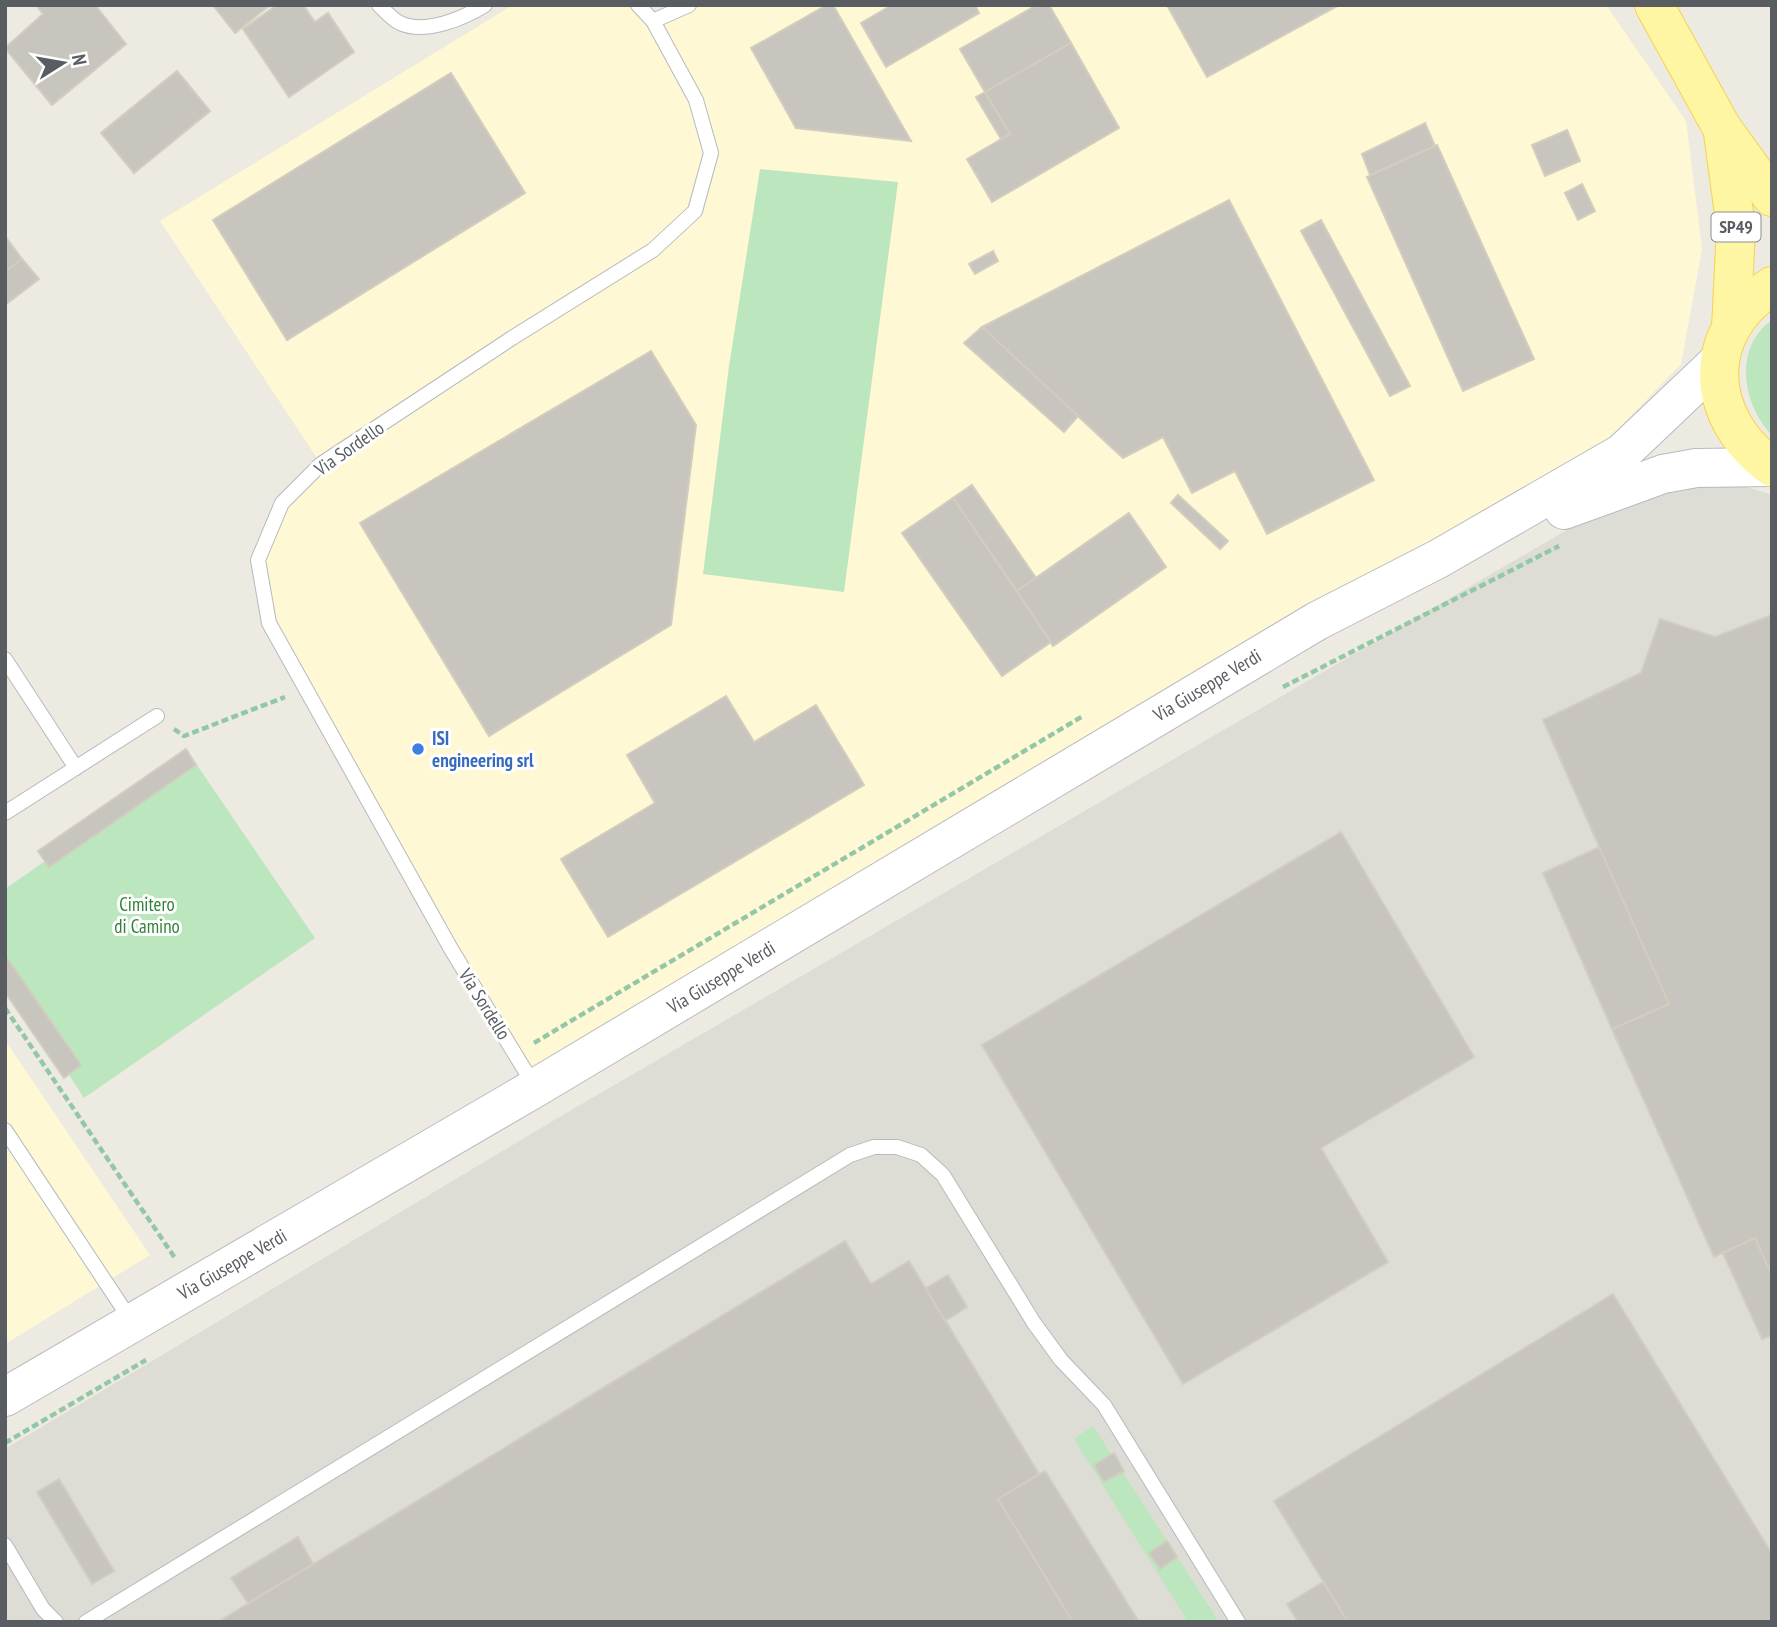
<svg xmlns="http://www.w3.org/2000/svg" width="1777" height="1627" font-family="'PT Sans Narrow',sans-serif">
	<rect width="100%" height="100%" fill="#edebe1"/>
	<g fill="#fff8d4">
		<polygon points="513,5 638,5 653,21 689,5 1606,5 1686,121 1702,249 1681,364 1589,459 535,1088 269,623 258,560 282,503 321,464 160,221"/>
		<polygon points="5,1040 150,1255 5,1344"/>
	</g>
	<polygon fill="#dddcd5" points="1729,481 1772,495 1772,1622 5,1622 5,1449 556,1119 1632,492"/>
	<g fill="#bce6be">
		<polygon points="760,169 898,182 844,592 703,574 729,366"/>
		<path d="M1772 320V435C1743 406 1732 348 1772 320Z"/>
		<polygon points="186,749 315,938 84,1098 69,1075 64,1078 5,992 5,889 45,861 38,851"/>
		<polygon points="1093,1426 1219,1622 1188,1622 1074,1439"/>
	</g>
	<g fill="#c8c5be" stroke="#d2cdbf" stroke-width="2">
		<polygon points="36,5 95,5 126,44 52,105 5,48 43,14"/>
		<polygon points="213,5 270,5 235,33"/>
		<polygon points="277,5 303,5 315,22 328,13 354,52 289,97 243,29"/>
		<polygon points="827,5 833,5 911,141 796,128 751,48"/>
		<polygon points="892,5 975,5 979,13 886,67 861,23"/>
		<polygon points="1037,5 1049,5 1071,43 985,92 960,49"/>
		<polygon points="1167,5 1339,5 1207,77"/>
		<polygon points="1071,43 1119,128 992,202 967,159 1010,134 985,92"/>
		<polygon points="177,71 210,111 134,173 101,133"/>
		<polygon points="451,73 525,193 287,340 213,220"/>
		<polygon points="985,92 1010,134 1001,139 976,97"/>
		<polygon points="1425,123 1435,146 1370,175 1362,154"/>
		<polygon points="1567,130 1580,161 1545,176 1532,145"/>
		<polygon points="1437,145 1534,359 1463,391 1367,177"/>
		<polygon points="1582,184 1595,211 1578,220 1565,193"/>
		<polygon points="1229,200 1374,480 1267,534 1235,471 1192,493 1163,437 1123,458 982,327"/>
		<polygon points="1321,220 1410,386 1390,396 1301,231"/>
		<polygon points="5,236 22,259 5,272"/>
		<polygon points="993,251 998,261 975,274 969,264"/>
		<polygon points="22,259 39,279 5,305 5,272"/>
		<polygon points="982,327 1078,416 1064,432 964,343"/>
		<polygon points="651,351 696,425 671,625 489,736 360,523"/>
		<polygon points="972,485 1036,578 1017,591 953,498"/>
		<polygon points="1178,495 1228,541 1220,549 1171,503"/>
		<polygon points="953,498 1051,642 1002,676 902,533"/>
		<polygon points="1129,513 1166,567 1053,646 1017,591"/>
		<polygon points="1772,615 1772,1276 1755,1238 1714,1257 1612,1029 1669,1004 1543,720 1641,673 1660,619 1715,637"/>
		<polygon points="726,696 754,742 816,705 864,785 608,937 561,859 655,803 627,755"/>
		<polygon points="186,749 196,765 49,867 38,851"/>
		<polygon points="1341,832 1474,1057 1321,1148 1388,1262 1183,1384 982,1045"/>
		<polygon points="1599,847 1669,1004 1612,1029 1543,873"/>
		<polygon points="5,955 81,1065 64,1078 5,992"/>
		<polygon points="1755,1238 1772,1276 1772,1335 1762,1339 1723,1253"/>
		<polygon points="845,1241 871,1284 909,1261 1039,1474 998,1499 1073,1622 218,1622"/>
		<polygon points="948,1275 967,1307 945,1321 926,1288"/>
		<polygon points="1613,1294 1772,1554 1772,1622 1348,1622 1274,1501"/>
		<polygon points="1114,1453 1124,1471 1104,1482 1094,1465"/>
		<polygon points="1045,1471 1139,1622 1073,1622 998,1499"/>
		<polygon points="59,1479 114,1571 92,1584 37,1492"/>
		<polygon points="298,1537 313,1564 248,1603 231,1578"/>
		<polygon points="1167,1541 1177,1557 1160,1569 1149,1553"/>
		<polygon points="1323,1582 1348,1622 1298,1622 1287,1604"/>
	</g>
	<g fill="none" stroke-linecap="round" stroke-linejoin="round">
		<defs>
			<g id="lane">
				<path d="M379 5C385 11 393 20 400 23 425 35 464 18 485 5"/>
				<polyline points="653,21 689,5"/>
				<polyline points="5,659 76,768"/>
				<polyline points="5,813 157,716"/>
				<polyline points="535,1087 451,949 269,623 258,560 282,503 321,464 512,338 653,250 695,211 711,153 696,100 653,21 638,5"/>
				<polyline points="5,1130 132,1322"/>
				<polyline points="5,1545 43,1609 56,1622"/>
				<polyline points="86,1622 850,1155 874,1147 897,1147 921,1155 943,1175 1034,1323 1061,1360 1104,1405 1238,1622"/>
			</g>
			<g id="secondary">
				<polyline points="1564,510 1663,474 1696,468 1771,467"/>
				<polyline points="5,1397 535,1088 1317,621 1438,559 1622,453 1720,360"/>
			</g>
			<g id="primary">
				<polyline points="1654,5 1722,128 1772,197"/>
				<polyline points="1723,133 1736,228 1731,328"/>
				<path d="M1772 286C1699 333 1704 418 1772 467"/>
			</g>
		</defs>
		<use href="#lane" stroke="#b6b9be" stroke-width="16"/>
		<use href="#secondary" stroke="#b7bac0" stroke-width="40"/>
		<use href="#primary" stroke="#f6d250" stroke-width="40"/>
		<g stroke="#94c7a6" stroke-width="4.5" stroke-dasharray="7 3.5" stroke-linecap="butt">
			<polyline points="1283,687 1559,546"/>
			<polyline points="174,729 184,736 285,697"/>
			<polyline points="5,1008 175,1258"/>
			<polyline points="534,1043 1083,716"/>
			<polyline points="5,1443 146,1360"/>
		</g>
		<use href="#lane" stroke="#fff" stroke-width="14"/>
		<use href="#secondary" stroke="#fff" stroke-width="38"/>
		<use href="#primary" stroke="#fff6a4" stroke-width="38"/>
	</g>
	<circle fill="#3f7fe0" stroke="#fff" stroke-width="2.5" cx="418" cy="749" r="7"/>
	<g text-anchor="middle" stroke-width="6" stroke-linejoin="round" paint-order="stroke">
		<rect fill="#fff" stroke="#8b8e91" stroke-width="2" x="1711.5" y="212.5" width="49" height="29" rx="5"/>
		<g font-size="18" font-weight="bold" fill="#595d62">
			<text x="1736" y="233">SP49</text>
		</g>
		<g font-size="19" fill="#595d62" stroke="#fff">
			<text transform="translate(349 448) rotate(-35)" y="7">Via Sordello</text>
			<text transform="translate(1207 685) rotate(-31)" y="7">Via Giuseppe Verdi</text>
			<text transform="translate(721 977) rotate(-31)" y="7">Via Giuseppe Verdi</text>
			<text transform="translate(485 1004) rotate(58)" y="7">Via Sordello</text>
			<text transform="translate(232 1264) rotate(-30)" y="7">Via Giuseppe Verdi</text>
		</g>
		<g font-size="19" font-weight="bold" fill="#366cbe" stroke="#fff" text-anchor="start">
			<text x="432" y="745">ISI<tspan x="432" dy="22">engineering srl</tspan></text>
		</g>
		<g font-size="19" fill="#308339" stroke="#fff">
			<text x="147" y="911">Cimitero<tspan x="147" dy="22">di Camino</tspan></text>
		</g>
	</g>
	<rect width="1777" height="1627" fill="none" stroke="#595d62" stroke-width="14"/>
	<g transform="translate(63 63) rotate(79)" stroke="#ffffff" stroke-width="5" paint-order="stroke">
	<path d="M0-5L12 26L0 18L-12 26Z" fill="#595d62"/>
	<text y="-10" font-size="19" font-weight="bold" text-anchor="middle" fill="#595d62">N</text>
	</g>
</svg>
